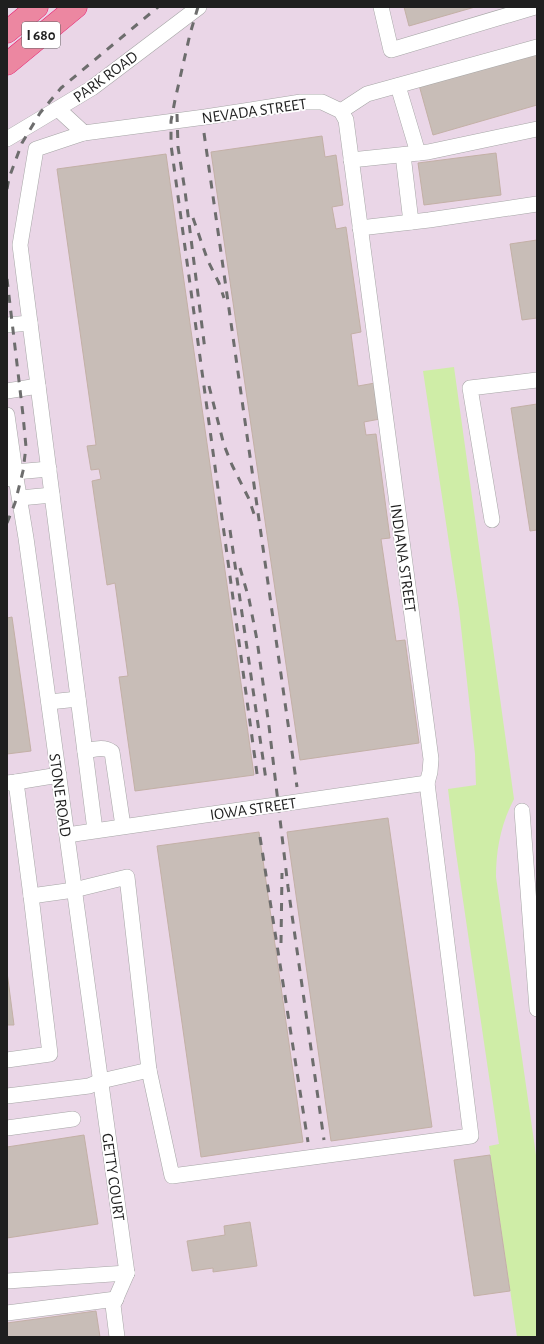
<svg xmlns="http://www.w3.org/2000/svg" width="544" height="1344" font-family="'Alegreya Sans',sans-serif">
	<rect width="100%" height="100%" fill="#f0ebe4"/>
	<rect fill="#ead6e7" x="7" y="7" width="530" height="1330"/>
	<path fill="#cfeda7" d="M454 367 514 799C501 824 496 849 496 877L537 1162V1337H517L489 1146 499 1144 455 846 448 789 476 785 475 754 459 609 423 371Z"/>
	<g fill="#c8bdb7" stroke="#c3b0a6">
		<polygon points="404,7 475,7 409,26"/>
		<polygon points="537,52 537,105 433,135 419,85"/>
		<polygon points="322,136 325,157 336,155 343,205 332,207 336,229 346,227 361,332 351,334 358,386 375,383 380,419 364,422 366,435 376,434 390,538 381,539 396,641 405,640 419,743 300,760 211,152"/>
		<polygon points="496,153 501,195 424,205 418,163"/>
		<polygon points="166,154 254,775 135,791 119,677 128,676 115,583 107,585 92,481 101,479 99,469 91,470 87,446 96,445 57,169"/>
		<polygon points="537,240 537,318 522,320 510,244"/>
		<polygon points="537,404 537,530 530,531 511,408"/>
		<polygon points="12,617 31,751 7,754 7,618"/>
		<polygon points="388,818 432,1127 331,1141 287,832"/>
		<polygon points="259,832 303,1142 201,1157 157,846"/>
		<polygon points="7,972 14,1025 7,1025"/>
		<polygon points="84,1135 98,1224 7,1238 7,1147"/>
		<polygon points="490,1155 510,1291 474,1296 454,1160"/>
		<polygon points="250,1222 257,1266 213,1272 213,1268 192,1271 187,1241 225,1235 224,1226"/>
		<polygon points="96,1311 100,1337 7,1337 7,1323"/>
	</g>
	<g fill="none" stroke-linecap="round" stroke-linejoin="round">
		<defs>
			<g id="minor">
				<polyline points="381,7 391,50 535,7"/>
				<polyline points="398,86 418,153"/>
				<polyline points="58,109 84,133 205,117 301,102 322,102 341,111 346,120 431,759 430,772 427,783 67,835"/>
				<polyline points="341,111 367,94 537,47"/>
				<polyline points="84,133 36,149 20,245 95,830"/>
				<polyline points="7,139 92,88 199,7"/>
				<polyline points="403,155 411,222"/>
				<polyline points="351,160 428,152 537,129"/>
				<polyline points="360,228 429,220 537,204"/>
				<polyline points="7,325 30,323"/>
				<polyline points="7,391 38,386"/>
				<polyline points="7,415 15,472 26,538 127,1273"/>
				<polyline points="10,479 15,472 49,469"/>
				<polyline points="20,498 52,495"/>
				<polyline points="492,520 470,388 537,380"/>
				<polyline points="49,702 78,699"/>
				<path d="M85 751C95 749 104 746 112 752L123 826"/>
				<polyline points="16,782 59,775"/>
				<polyline points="7,783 16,782 31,896 50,1054 7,1060"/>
				<polyline points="522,811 537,1009"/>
				<polyline points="31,896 74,890 127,877 149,1070"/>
				<polyline points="7,1096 89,1086 101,1081 149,1070 172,1176 471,1136 427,783"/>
				<polyline points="7,1128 73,1119"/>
				<polyline points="7,1281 127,1273"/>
				<polyline points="7,1313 116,1299"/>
				<polyline points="117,1337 113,1305 127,1273"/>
			</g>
			<g id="highway">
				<polyline points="7,32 37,7"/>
				<polyline points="7,64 76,7"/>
			</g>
		</defs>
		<use href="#minor" stroke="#a6a6a6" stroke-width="16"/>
		<use href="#highway" stroke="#e6196e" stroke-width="23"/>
		<use href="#minor" stroke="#fff" stroke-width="15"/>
		<use href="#highway" stroke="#ec87a1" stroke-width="22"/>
		<g stroke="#6d6d6d" stroke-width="3" stroke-dasharray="8 8" stroke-linecap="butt">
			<polyline points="198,7 190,34 175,100 171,121 171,145 258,781"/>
			<polyline points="177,114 178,147 185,191 205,350"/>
			<polyline points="204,133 297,787"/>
			<polyline points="7,189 9,178 22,143 40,113 61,88 158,7"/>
			<polyline points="193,218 208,261 219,283 224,298"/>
			<polyline points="7,279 23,415 26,447 23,471 15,503 7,523"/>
			<polyline points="209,386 224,445 232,465 249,499 255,517"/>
			<polyline points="230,530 266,780"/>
			<polyline points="240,568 249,599 257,640 269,726 288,887 324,1140"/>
			<polyline points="260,837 308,1142"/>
			<polyline points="281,943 282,873"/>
		</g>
	</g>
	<g text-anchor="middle" stroke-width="3.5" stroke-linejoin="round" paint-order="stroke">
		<rect fill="#fff" stroke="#626262" stroke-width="1" x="22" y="22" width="38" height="26" rx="3"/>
		<g font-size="15" font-weight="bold" fill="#1f1f1f">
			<text x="41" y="40">I 680</text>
		</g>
		<g font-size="16" fill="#1f1f1f" stroke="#fff">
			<text transform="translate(105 76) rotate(-36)" y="6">PARK ROAD</text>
			<text transform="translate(254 110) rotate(-8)" y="6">NEVADA STREET</text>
			<text transform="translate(404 558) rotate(82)" y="6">INDIANA STREET</text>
			<text transform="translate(61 795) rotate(82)" y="6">STONE ROAD</text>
			<text transform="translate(253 808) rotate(-8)" y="6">IOWA STREET</text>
			<text transform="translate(114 1177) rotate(82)" y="6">GETTY COURT</text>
		</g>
	</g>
	<rect width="544" height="1344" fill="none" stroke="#1f1f1f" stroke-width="16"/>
</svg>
